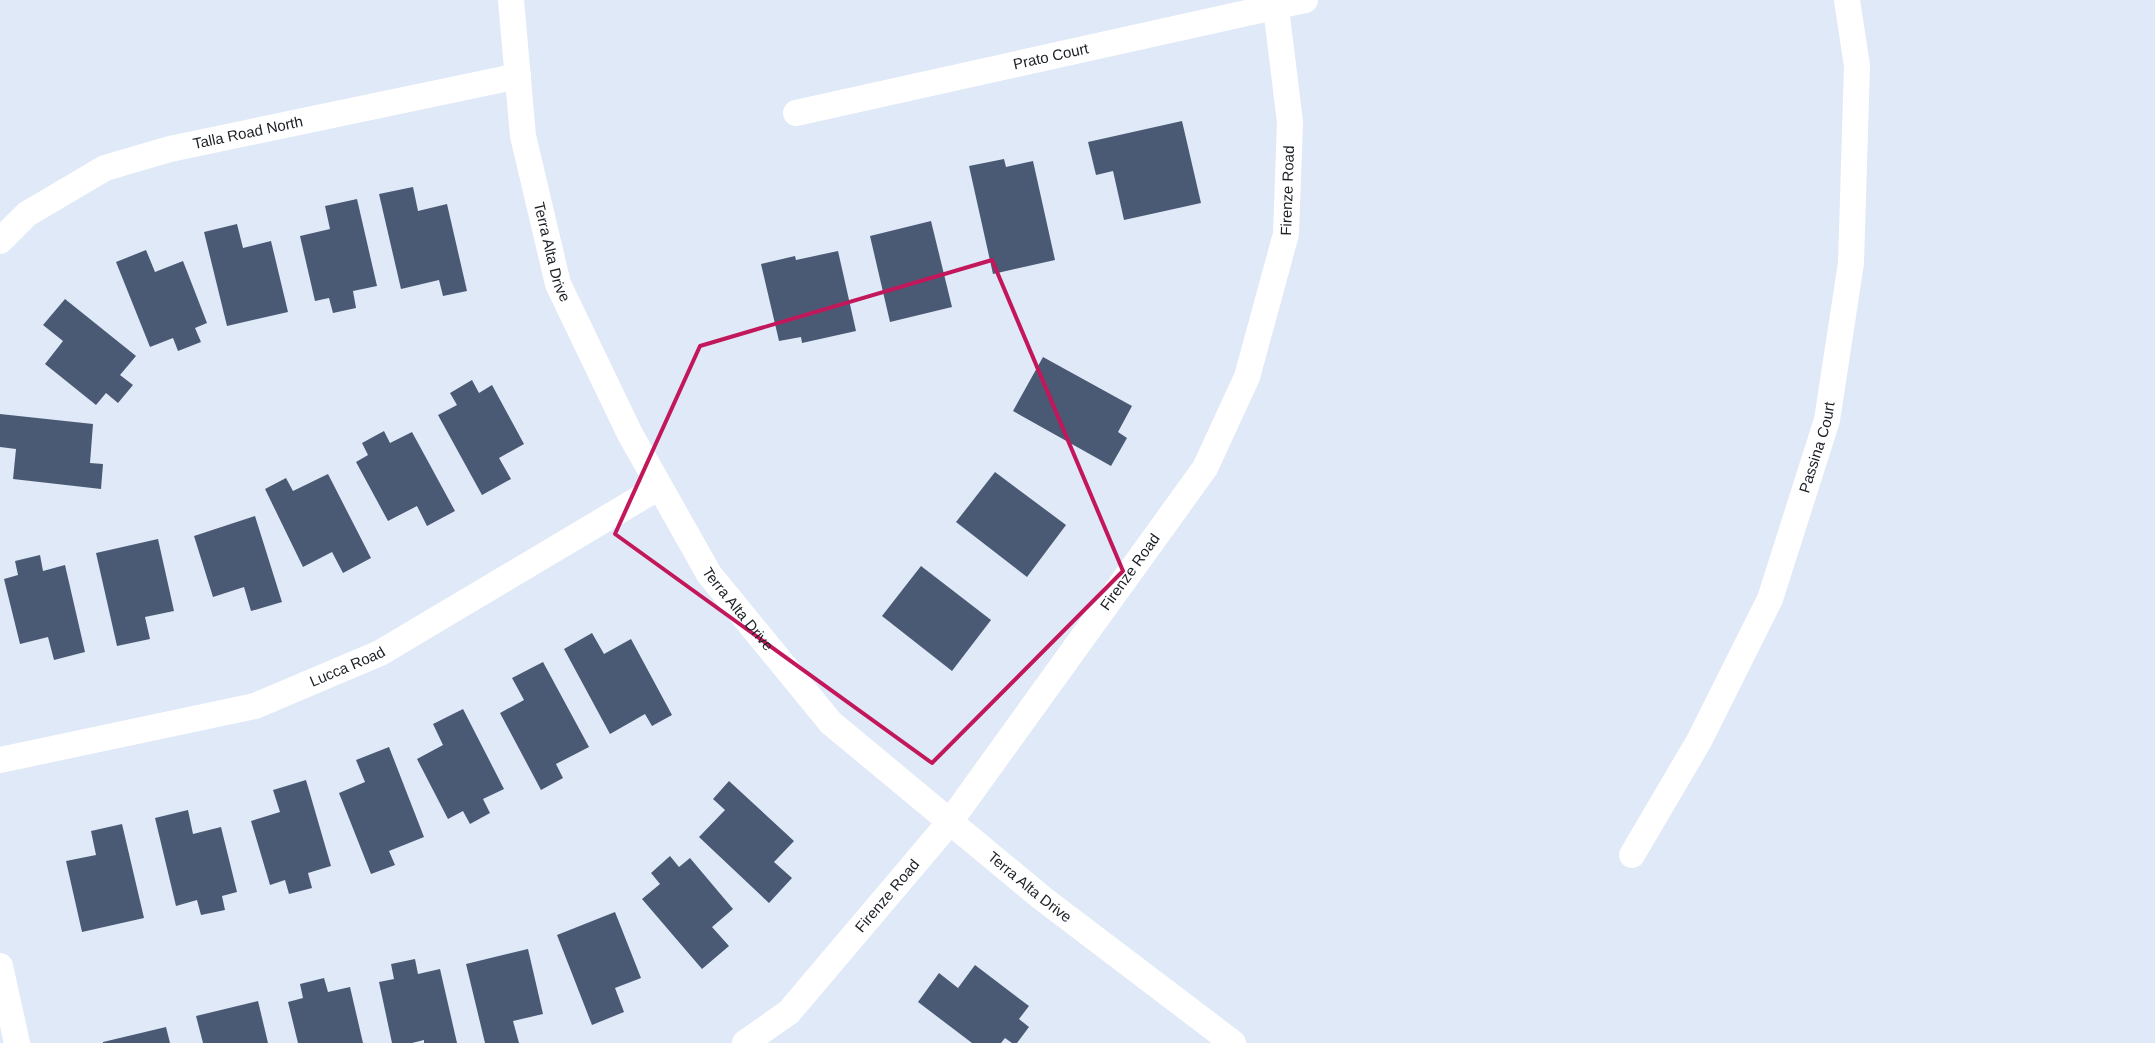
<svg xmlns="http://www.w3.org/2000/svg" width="2155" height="1043" font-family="Arial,sans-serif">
	<rect width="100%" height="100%" fill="#e0e9f7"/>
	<g fill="#4a5a75">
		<polygon points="1182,121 1201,203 1124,220 1113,171 1096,175 1088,142"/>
		<polygon points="1004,159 1006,167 1033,161 1055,260 993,274 969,166"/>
		<polygon points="413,187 418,211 447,204 467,291 443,296 439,280 401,289 379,194"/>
		<polygon points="357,199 377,286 353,291 356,308 333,313 329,298 315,301 300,236 330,229 325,206"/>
		<polygon points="931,221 952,307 890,322 870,236"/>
		<polygon points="237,224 243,248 271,241 288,312 227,326 204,232"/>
		<polygon points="146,250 155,272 183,261 207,323 195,328 201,342 178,351 173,338 150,347 116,262"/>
		<polygon points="838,251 856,331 802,343 801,337 779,341 761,264 795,256 796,260"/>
		<polygon points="65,299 136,356 120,375 133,385 118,403 106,393 96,405 45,364 63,341 43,325"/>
		<polygon points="1043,357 1132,406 1118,432 1127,438 1111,466 1013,411"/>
		<polygon points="472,380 479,393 492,385 524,444 499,458 511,479 482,495 438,415 457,405 450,393"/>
		<polygon points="0,414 93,424 90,463 103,464 101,489 13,479 16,449 0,447"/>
		<polygon points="384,431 390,443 412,432 455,511 427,526 417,506 388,521 356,462 368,455 362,443"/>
		<polygon points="995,472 1066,525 1027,577 956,522"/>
		<polygon points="328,474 371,558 343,573 332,552 303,567 265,489 286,478 293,491"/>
		<polygon points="255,516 282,602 251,611 244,587 213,597 194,536"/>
		<polygon points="158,539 174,611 145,617 150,639 117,646 96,553"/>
		<polygon points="40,555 43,571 65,565 85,652 54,660 48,637 20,644 4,579 18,575 15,561"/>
		<polygon points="921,566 991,620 952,671 882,616"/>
		<polygon points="592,633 604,654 631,639 672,715 652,726 645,714 610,734 564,649"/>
		<polygon points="543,662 589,747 556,764 563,778 541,790 500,713 524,700 512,678"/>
		<polygon points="463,709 504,789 483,799 490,813 470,824 463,811 448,819 417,759 443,745 433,724"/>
		<polygon points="389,747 424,837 389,851 395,865 371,874 339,793 365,782 356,760"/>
		<polygon points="306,780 331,866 308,873 312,888 289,894 285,880 270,885 251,821 280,812 273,790"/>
		<polygon points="729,781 794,841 774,862 792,878 769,903 699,837 725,810 713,799"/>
		<polygon points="188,810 193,834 221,827 237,892 222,896 225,910 201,915 197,900 176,906 155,818"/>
		<polygon points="122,824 144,918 82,932 66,861 96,855 91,831"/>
		<polygon points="670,856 679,867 690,858 733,909 712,927 729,946 702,969 642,899 660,884 651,873"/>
		<polygon points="615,912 641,978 615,988 624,1012 592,1025 557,935"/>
		<polygon points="528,949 543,1014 513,1021 519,1043 485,1043 466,964"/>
		<polygon points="415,959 418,974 440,969 457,1043 424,1043 424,1040 412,1043 392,1043 379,982 394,979 391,964"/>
		<polygon points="975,965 1029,1006 1019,1019 1029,1027 1017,1043 1012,1043 1005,1038 1001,1043 972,1043 918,1002 939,973 958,988"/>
		<polygon points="324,978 328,992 350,987 363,1043 298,1043 288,1002 303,998 300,984"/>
		<polygon points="258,1001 268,1043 203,1043 196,1016"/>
		<polygon points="166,1027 170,1043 103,1043 103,1042"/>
	</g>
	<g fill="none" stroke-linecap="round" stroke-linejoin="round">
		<g stroke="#fff" stroke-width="26">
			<path id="s1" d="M511 0 523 136 558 284 630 434 709 574 831 723 1042 898 1233 1043"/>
			<path id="s2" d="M796 113 1305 0"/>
			<path id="s3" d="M0 241 27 214 105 168 170 149 518 76"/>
			<path id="s4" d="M0 760 255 706 380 653 659 487"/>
			<path id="s5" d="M1632 855 1699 741 1770 599 1827 420 1851 263 1857 66 1847 0"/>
			<polyline points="0,966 17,1043"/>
			<path id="s6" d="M745 1043 789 1012 949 823 1205 468 1247 377 1286 234 1290 122 1275 0"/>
		</g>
	</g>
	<path fill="none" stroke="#c2185b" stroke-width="4" stroke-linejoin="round" d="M992 260 1123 571 932 763 615 534 700 346Z"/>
	<g text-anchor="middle" stroke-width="5" stroke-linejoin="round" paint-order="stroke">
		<g font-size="15" fill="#1c2025" stroke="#fff">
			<text dy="5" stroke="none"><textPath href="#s2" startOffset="261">Prato Court</textPath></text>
			<text dy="5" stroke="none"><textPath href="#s3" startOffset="276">Talla Road North</textPath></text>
			<text dy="5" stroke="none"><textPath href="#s6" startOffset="1031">Firenze Road</textPath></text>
			<text dy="5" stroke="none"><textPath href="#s1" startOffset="256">Terra Alta Drive</textPath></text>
			<text dy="5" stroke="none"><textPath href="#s5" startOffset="450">Passina Court</textPath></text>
			<text dy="5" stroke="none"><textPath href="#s6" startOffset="611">Firenze Road</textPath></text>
			<text dy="5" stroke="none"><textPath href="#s1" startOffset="661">Terra Alta Drive</textPath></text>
			<text dy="5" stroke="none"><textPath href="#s4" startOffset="361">Lucca Road</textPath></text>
			<text dy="5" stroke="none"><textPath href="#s1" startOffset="1066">Terra Alta Drive</textPath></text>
			<text dy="5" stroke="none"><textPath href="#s6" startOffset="206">Firenze Road</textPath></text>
		</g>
	</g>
</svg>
